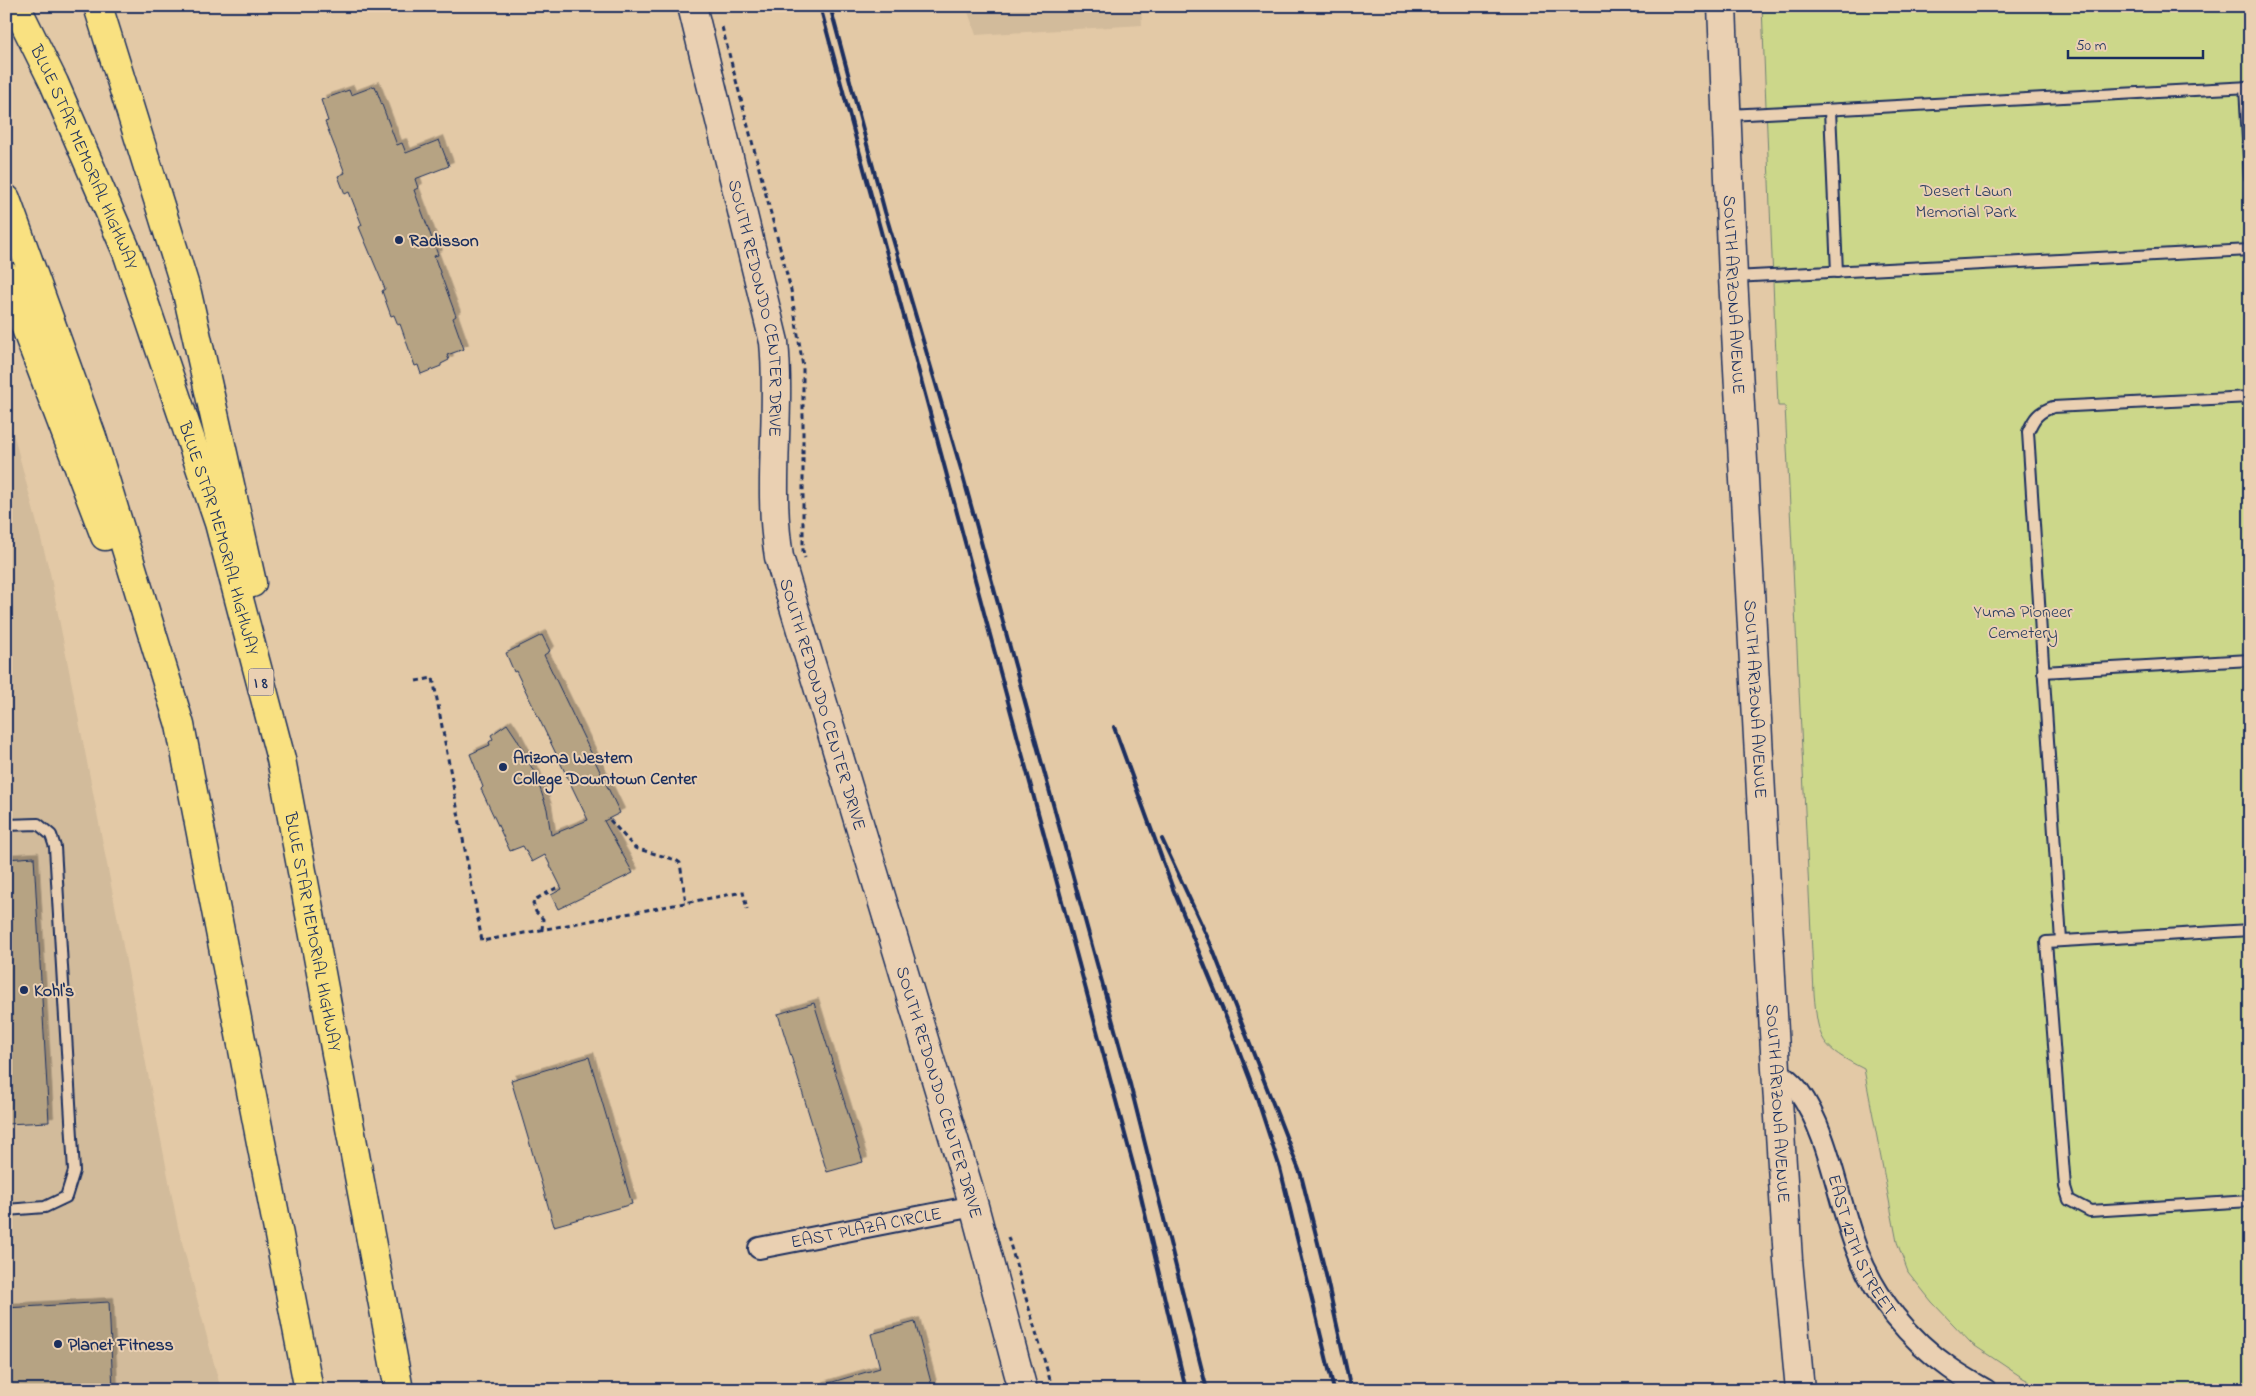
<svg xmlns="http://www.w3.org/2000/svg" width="2256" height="1396" font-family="'Indie Flower',sans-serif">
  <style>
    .built { fill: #d2bb9b }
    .green { fill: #ccd78a; stroke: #748374 }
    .building { fill: #b6a383; stroke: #1b2f5e; filter: url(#shadow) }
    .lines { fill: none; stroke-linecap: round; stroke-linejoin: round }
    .lane-casing { stroke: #1b2f5e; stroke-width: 14 }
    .street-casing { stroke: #1b2f5e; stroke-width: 24 }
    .secondary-casing { stroke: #1b2f5e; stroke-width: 31 }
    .highway-casing { stroke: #1b2f5e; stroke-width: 31 }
    .path { stroke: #1b2f5e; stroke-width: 3; stroke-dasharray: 5 4; stroke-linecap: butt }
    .lane { stroke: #ead0b2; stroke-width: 10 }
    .street { stroke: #ead0b2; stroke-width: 20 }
    .secondary { stroke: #ead0b2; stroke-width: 28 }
    .highway { stroke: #f9e181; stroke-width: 28 }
    .rail { stroke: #1b2f5e; stroke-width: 4 }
    .poi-dot { fill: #1b2f5e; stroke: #ead0b2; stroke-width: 2 }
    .labels { text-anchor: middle; stroke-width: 4; stroke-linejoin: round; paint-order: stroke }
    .shield { fill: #ead0b2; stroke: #595f77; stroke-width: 1 }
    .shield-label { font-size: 16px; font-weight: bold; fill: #1b2f5e }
    .street-label { font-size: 18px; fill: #1b2f5e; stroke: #ead0b2 }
    .park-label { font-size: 18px; fill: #2d4062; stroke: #ead0b2 }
    .poi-label { font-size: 18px; font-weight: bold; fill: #1b2f5e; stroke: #ead0b2; text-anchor: start }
  </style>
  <defs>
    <filter id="shadow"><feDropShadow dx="4.5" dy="-4.5" stdDeviation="0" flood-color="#0004"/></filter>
  </defs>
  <rect width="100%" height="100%" fill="#e3c9a6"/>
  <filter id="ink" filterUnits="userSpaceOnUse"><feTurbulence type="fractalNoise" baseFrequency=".02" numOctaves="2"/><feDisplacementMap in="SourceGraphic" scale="10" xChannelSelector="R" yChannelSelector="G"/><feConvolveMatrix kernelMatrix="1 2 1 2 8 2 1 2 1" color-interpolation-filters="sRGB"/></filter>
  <g filter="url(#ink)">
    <g class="built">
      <polygon points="966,6 1141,6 1142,25 976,35"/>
      <polygon points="6,416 9,417 50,573 178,1227 221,1390 6,1390"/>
    </g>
    <path class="green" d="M1762,6H2250V1390H2046L2023,1378L1972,1344L1932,1302L1908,1272L1897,1242L1864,1069C1821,1047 1818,1041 1814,993L1785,406H1778Z"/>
    <g class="building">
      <polygon points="375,86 397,145 402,143 406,153 439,140 449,166 415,179 418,188 414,190 438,255 434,256 456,316 453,318 464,349 447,355 449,360 441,364 441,366 421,374 418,365 415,366 400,324 398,325 394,315 391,316 382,291 385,289 359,227 362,225 349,192 345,194 338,176 345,173 325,122 328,121 321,100 349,90 351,95"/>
      <polygon points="542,635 550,651 544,655 620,813 604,821 633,873 558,909 551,895 562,889 545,855 532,862 523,846 510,851 481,789 483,787 470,754 490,745 489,742 493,739 491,735 507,724 517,739 536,776 547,809 551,835 588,820 516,671 514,672 506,653"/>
      <polygon points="34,857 49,1122 6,1124 6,859"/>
      <polygon points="814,1003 863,1162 827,1172 778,1014"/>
      <polygon points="589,1057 632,1204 554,1226 511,1080"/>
      <polygon points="109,1302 113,1390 6,1390 6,1308"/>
      <polygon points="915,1322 933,1390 819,1390 819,1386 880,1368 871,1334"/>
    </g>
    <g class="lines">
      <defs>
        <g id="lane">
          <polyline points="2245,87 2250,177"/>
          <polyline points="1830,110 1837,272"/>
          <polyline points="1728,115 2250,87"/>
          <polyline points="1734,277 2250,250"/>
          <polyline points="2043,672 2250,660"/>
          <polyline points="6,825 38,824 51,835 55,847 74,1171 66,1197 45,1207 6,1210"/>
          <polyline points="2250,930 2046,942 2065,1187 2069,1200 2090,1211 2250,1201"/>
          <path d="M2061,941L2028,432C2034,418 2038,412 2053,407L2250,397"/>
        </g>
        <g id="street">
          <path id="s1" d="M1776,1069C1783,1076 1792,1082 1798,1090C1830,1134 1837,1200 1857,1250C1875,1298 1909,1339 1950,1368C1961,1376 1974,1383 1986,1390"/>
          <path id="s2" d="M759,1248L974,1206"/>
        </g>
        <g id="secondary">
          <path id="s3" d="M692,6L774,342C781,413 767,486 779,557L974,1206L1023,1390"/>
          <path id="s4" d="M1722,6L1733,277L1776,1069L1788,1260L1800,1390"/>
        </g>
        <g id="highway">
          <path id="s5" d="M16,6L54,83L127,252L219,523L281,759L399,1390"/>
          <polyline points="98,6 187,293 252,583"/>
          <polyline points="6,199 92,437 180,725 309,1390"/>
          <polyline points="6,276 105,536"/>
        </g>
      </defs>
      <use href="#lane" class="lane-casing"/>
      <use href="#street" class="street-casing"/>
      <use href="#secondary" class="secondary-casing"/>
      <use href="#highway" class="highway-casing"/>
      <g class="path">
        <polyline points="722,27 791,290 803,367 803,551 805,558"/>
        <polyline points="416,681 433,678 482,941 743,892 747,909"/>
        <polyline points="610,820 635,848 676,860 680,863 686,903"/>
        <polyline points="542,930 543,919 536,912 533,903 536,899 558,887"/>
        <polyline points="1008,1237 1053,1390"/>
      </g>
      <use href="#lane" class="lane"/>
      <use href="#street" class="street"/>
      <use href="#secondary" class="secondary"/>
      <use href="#highway" class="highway"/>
      <g class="rail">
        <polyline points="820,6 1136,1175 1186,1390"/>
        <polyline points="830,6 885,212 961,469 1130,1084 1207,1390"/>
        <polyline points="1114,727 1173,889 1230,1027 1257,1098 1280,1168 1334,1390"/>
        <polyline points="1162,839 1211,945 1301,1175 1326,1275 1351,1390"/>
      </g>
    </g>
  </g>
  <g class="poi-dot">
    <circle cx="399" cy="240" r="5"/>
    <circle cx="503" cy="767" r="5"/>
    <circle cx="24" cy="990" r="5"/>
    <circle cx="58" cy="1344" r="5"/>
  </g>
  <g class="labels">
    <rect class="shield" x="248.5" y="668.5" width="25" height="27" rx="4"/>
    <g class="shield-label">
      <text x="261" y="688">I 8</text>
    </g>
    <g class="street-label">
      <text dy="6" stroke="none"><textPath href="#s5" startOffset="166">BLUE STAR MEMORIAL HIGHWAY</textPath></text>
      <text dy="6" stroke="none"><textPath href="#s4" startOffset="289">SOUTH ARIZONA AVENUE</textPath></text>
      <text dy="6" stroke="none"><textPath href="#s3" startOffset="310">SOUTH REDONDO CENTER DRIVE</textPath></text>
      <text dy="6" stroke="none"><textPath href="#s5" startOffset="571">BLUE STAR MEMORIAL HIGHWAY</textPath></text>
      <text dy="6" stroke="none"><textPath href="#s4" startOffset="694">SOUTH ARIZONA AVENUE</textPath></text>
      <text dy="6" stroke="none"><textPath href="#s3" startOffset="715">SOUTH REDONDO CENTER DRIVE</textPath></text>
      <text dy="6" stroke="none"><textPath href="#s5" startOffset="976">BLUE STAR MEMORIAL HIGHWAY</textPath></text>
      <text dy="6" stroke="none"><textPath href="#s3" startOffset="1120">SOUTH REDONDO CENTER DRIVE</textPath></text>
      <text dy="6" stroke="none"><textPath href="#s4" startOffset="1099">SOUTH ARIZONA AVENUE</textPath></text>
      <text dy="6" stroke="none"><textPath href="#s2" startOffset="109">EAST PLAZA CIRCLE</textPath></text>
      <text dy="6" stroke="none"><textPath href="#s1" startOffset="199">EAST 12TH STREET</textPath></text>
    </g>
    <g class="park-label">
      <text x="1966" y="196">Desert Lawn<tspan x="1966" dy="21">Memorial Park</tspan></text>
      <text x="2023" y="617">Yuma Pioneer<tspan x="2023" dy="21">Cemetery</tspan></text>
    </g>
    <g class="poi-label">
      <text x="409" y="246">Radisson</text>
      <text x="513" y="763">Arizona Western<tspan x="513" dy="21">College Downtown Center</tspan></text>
      <text x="34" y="996">Kohl's</text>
      <text x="68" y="1350">Planet Fitness</text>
    </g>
  </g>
  <rect width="2256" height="1396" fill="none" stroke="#ead0b2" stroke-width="25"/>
  <rect x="12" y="12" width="2231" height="1371" fill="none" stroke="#1b2f5e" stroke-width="2" filter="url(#ink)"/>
  <path d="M2068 50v8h135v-8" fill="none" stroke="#1b2f5e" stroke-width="2.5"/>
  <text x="2076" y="50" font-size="15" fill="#1b2f5e" stroke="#ead0b2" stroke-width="4" paint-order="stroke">50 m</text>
</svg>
